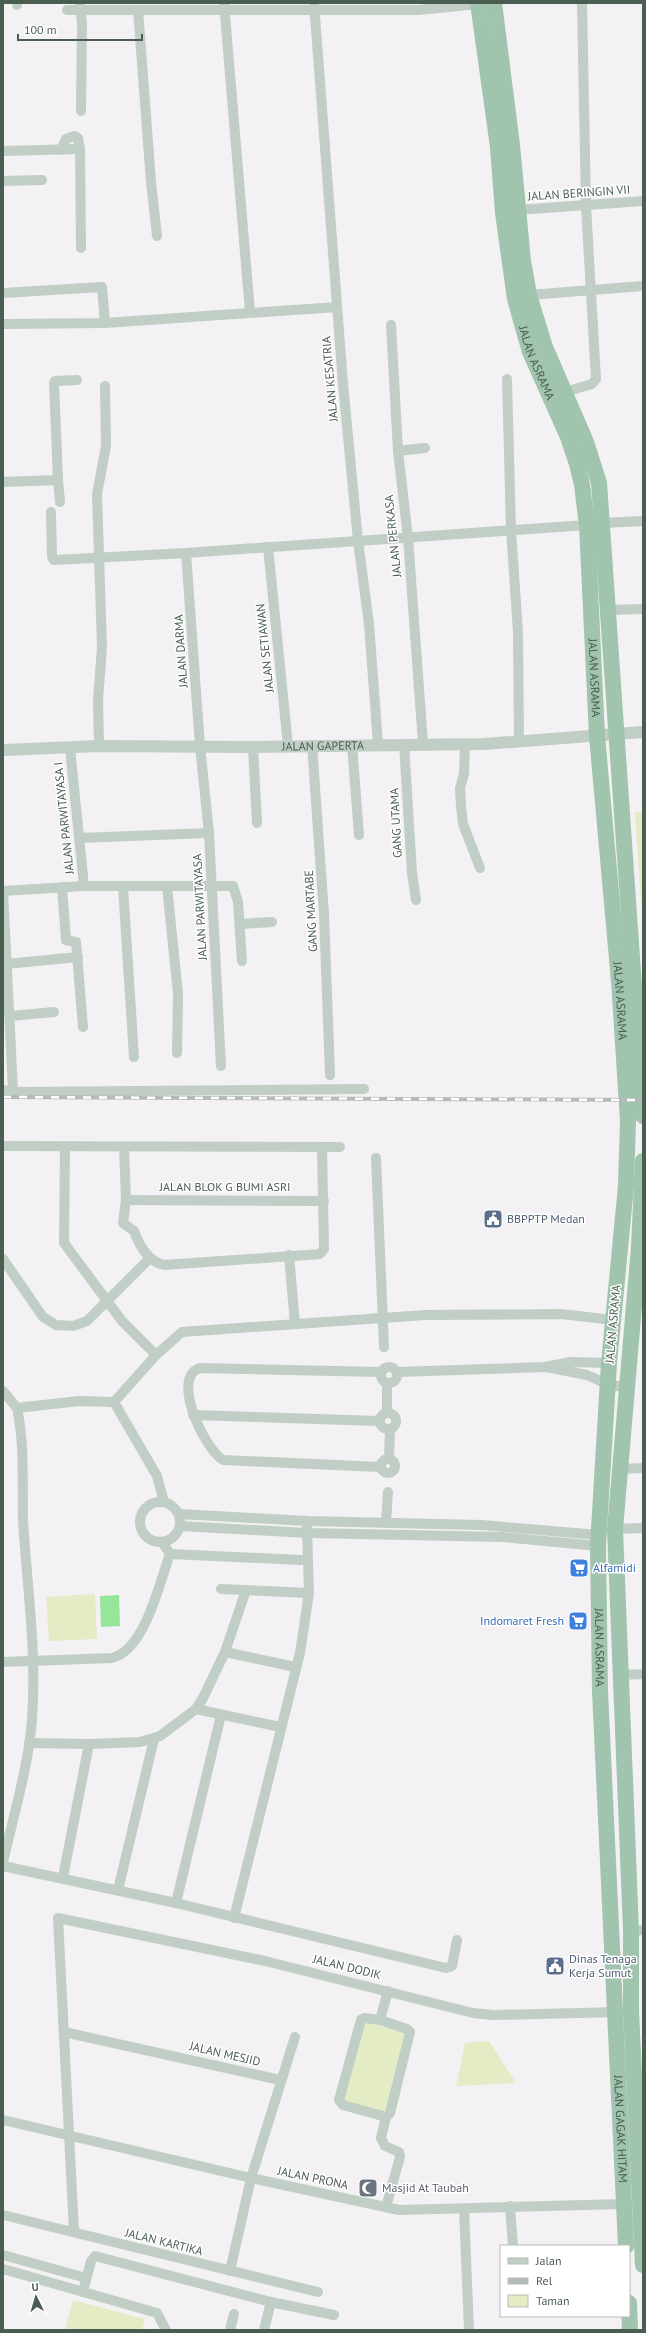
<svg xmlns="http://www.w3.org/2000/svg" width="646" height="2333" font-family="'PT Sans',sans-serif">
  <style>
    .green { fill: #e3ecc4 }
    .water { fill: #95e69a }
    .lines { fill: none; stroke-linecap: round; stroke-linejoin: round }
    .minor { stroke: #c0cec5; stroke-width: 10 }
    .tertiary { stroke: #c0cec5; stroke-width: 12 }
    .trunk { stroke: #a0c4ad; stroke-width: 16 }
    .rail-casing { stroke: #b4bbb7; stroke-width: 4 }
    .rail { stroke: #fff; stroke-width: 2.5; stroke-dasharray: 8; stroke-linecap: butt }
    .labels { text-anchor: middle; stroke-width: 3; stroke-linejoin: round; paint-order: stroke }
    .street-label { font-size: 12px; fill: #4a5d51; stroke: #fff }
    .service-label { font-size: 12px; fill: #4e5e75; stroke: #fff; text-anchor: start }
    .shop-label { font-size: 12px; fill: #366cbe; stroke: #fff; text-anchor: start }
    .worship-label { font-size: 12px; fill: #5b616d; stroke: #fff; text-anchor: start }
  </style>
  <rect width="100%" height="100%" fill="#f3f1f3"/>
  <g class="green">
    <polygon points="643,811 643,904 641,904 635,812"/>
    <polygon points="95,1594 97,1639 49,1641 46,1597"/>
    <polygon points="363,2021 405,2032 385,2112 343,2102"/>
    <polygon points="489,2041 516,2083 456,2086 465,2043"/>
    <polygon points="73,2300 145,2319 142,2330 65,2330"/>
  </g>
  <polygon class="water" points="119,1595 120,1626 101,1627 100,1596"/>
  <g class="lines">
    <g class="minor">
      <polyline points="17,3 17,5"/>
      <polyline points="224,3 250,312"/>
      <polyline points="314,3 343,384 358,541 369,624 378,744"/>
      <polyline points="80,5 82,24 81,111"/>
      <polyline points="67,10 418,10 478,4"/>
      <polyline points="138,10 151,182 157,236"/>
      <polyline points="61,150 66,139 74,136 78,138 80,149 81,248"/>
      <polyline points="3,151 80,149"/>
      <polyline points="3,181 42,180"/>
      <polyline points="517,210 643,201"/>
      <polyline points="3,293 102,287 105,323"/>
      <polyline points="529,295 643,286"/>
      <polyline points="3,324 105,323 337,307"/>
      <polyline points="391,325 398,451 408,538 423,743"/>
      <polyline points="507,379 511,530 518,632 519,742"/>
      <polyline points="565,392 592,384 596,379 586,206 582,3"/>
      <polyline points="398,451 425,448"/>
      <polyline points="58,480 60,502"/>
      <polyline points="3,482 58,480 54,383 55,381 77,380"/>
      <polyline points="51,512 52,557 54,560 186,553 587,525"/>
      <polyline points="603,523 643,521"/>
      <polyline points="268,547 288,746"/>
      <polyline points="186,553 200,746 209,833 221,1066"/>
      <polyline points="609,610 643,609"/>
      <polyline points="404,744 412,873 416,900"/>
      <polyline points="465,744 464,774 460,788 461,806 463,824 480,868"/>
      <polyline points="312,745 324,914 330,1075"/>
      <polyline points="352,745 359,835"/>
      <polyline points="99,746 98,701 102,647 97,494 106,446 105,386"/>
      <polyline points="253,747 257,823"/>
      <polyline points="70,748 84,886"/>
      <polyline points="79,838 209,833"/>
      <polyline points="167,886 178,994 177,1053"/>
      <polyline points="62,887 66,940 76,942 83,1027"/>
      <polyline points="123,887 134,1057"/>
      <polyline points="3,891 84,886 233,886 238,902 242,961"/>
      <polyline points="3,891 13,1090"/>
      <polyline points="240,924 272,922"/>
      <polyline points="6,964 78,957"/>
      <polyline points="11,1016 54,1012"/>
      <polyline points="3,1090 16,1092 364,1089"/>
      <polyline points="3,1146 340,1147"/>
      <polyline points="65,1147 64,1243 122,1321 156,1355"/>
      <path d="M124,1147L126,1200L123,1223L134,1231C139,1245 147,1261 164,1265L320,1254L324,1249L322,1148"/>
      <polyline points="376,1158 384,1347"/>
      <polyline points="126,1200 324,1201"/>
      <polyline points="289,1255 295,1324"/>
      <polyline points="3,1259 43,1317 56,1325 73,1326 87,1321 150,1258"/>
      <circle cx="389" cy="1375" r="8"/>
      <polyline points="546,1367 587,1375 609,1385 627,1387"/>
      <polyline points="397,1372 545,1367 571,1362 609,1363"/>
      <polyline points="387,1383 387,1413"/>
      <polyline points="3,1391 17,1408 79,1401 114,1402 157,1476 164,1502"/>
      <polyline points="114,1402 156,1355 182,1332 425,1315 561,1314 613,1320"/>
      <circle cx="388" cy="1421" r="8"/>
      <polyline points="193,1415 379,1421"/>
      <circle cx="388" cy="1466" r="7"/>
      <polyline points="389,1459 390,1430"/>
      <path d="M381,1467L223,1460C205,1450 170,1377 200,1368L381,1372"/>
      <polyline points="620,1469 643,1468"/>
      <circle cx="160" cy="1522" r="20"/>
      <polyline points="179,1514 307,1521 482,1525 598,1535"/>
      <polyline points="386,1523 388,1492"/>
      <polyline points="181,1526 308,1533 503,1537 598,1546"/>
      <polyline points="615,1529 643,1528"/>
      <polyline points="170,1554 301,1560"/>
      <polyline points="221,1589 309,1593"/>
      <polyline points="225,1652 295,1667"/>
      <path d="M3,1662L112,1658C145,1650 159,1584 170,1554L162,1542"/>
      <polyline points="621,1675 643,1674"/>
      <polyline points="196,1709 280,1727"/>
      <polyline points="29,1743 89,1744 140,1742 160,1736 196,1709 203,1698 225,1652 246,1590"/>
      <path d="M3,1862C13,1818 29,1764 32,1719C37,1653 27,1586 23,1520C22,1483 25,1445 17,1408"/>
      <polyline points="3,1866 176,1903 446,1968 452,1966 457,1940"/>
      <polyline points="63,1877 89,1744"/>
      <polyline points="118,1890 154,1739"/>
      <polyline points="176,1903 221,1715"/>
      <polyline points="234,1918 300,1653 309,1593 307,1527"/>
      <polyline points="631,1931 643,1930"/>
      <polyline points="380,2020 407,2029 410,2032 390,2113 386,2117 343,2105 339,2100 361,2020 364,2018 380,2020 388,1991"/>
      <polyline points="64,2032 280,2080"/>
      <polyline points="386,2117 381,2138 385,2146 399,2152 400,2157 386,2207"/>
      <polyline points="3,2120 251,2178 399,2210 624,2204"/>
      <polyline points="510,2206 513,2246"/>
      <polyline points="464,2209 469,2330"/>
      <polyline points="3,2215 318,2292"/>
      <polyline points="74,2232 58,1918 265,1961 473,2013 493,2015 620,2012"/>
      <polyline points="3,2255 86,2278"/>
      <polyline points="3,2269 157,2313 166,2330"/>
      <polyline points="230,2271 251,2178 295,2037"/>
      <polyline points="83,2292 91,2261 95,2256 271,2302"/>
      <polyline points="230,2330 234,2314"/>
      <polyline points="264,2330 271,2302 334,2315"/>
    </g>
    <path class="tertiary" id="s1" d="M3,750L99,746L247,747L484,744L643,732"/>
    <g class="trunk">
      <path id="s2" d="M478,3L498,147L503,213L515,299L530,352L568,437L577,464L582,485L587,525L597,736L619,981L628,1121L626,1186L609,1363L598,1546L600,1691L626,2246"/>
      <polyline points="494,3 512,145 523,261 529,295 545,347 586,442 599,483 643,1116"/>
      <polyline points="643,1161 639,1247 615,1529 631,1931 631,2011 643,2265"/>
      <polyline points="629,2303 630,2330"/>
    </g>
    <defs>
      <g id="rail">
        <polyline points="642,1088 643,1088"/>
        <polyline points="3,1097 643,1100"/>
      </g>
    </defs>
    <use href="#rail" class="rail-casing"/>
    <use href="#rail" class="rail"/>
  </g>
  <defs>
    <symbol id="civic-square" viewBox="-11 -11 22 22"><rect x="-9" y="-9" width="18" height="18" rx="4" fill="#5c6f8a" stroke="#fff"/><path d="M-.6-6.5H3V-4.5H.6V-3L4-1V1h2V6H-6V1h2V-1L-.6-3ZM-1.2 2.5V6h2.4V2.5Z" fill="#fff"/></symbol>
    <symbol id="supermarket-square" viewBox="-11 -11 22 22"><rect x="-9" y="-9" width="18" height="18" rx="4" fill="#3f7fe0" stroke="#fff"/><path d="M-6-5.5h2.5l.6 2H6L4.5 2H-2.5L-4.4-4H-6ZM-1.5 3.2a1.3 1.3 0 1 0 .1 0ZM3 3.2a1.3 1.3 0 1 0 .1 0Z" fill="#fff"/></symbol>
    <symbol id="mosque-square" viewBox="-11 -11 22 22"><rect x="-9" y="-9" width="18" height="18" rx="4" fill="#6b7280" stroke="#fff"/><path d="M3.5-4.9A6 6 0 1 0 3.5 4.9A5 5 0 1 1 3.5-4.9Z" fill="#fff"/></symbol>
  </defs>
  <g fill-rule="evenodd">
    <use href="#civic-square" x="482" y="1208" width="22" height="22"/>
    <use href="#supermarket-square" x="568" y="1557" width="22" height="22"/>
    <use href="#supermarket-square" x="567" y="1610" width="22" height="22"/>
    <use href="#civic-square" x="544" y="1955" width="22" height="22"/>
    <use href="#mosque-square" x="357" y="2177" width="22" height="22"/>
  </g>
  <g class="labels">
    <g class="street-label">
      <text transform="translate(579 193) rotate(-4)" y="4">JALAN BERINGIN VII</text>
      <text dy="4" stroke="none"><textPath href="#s2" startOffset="366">JALAN ASRAMA</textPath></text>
      <text transform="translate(330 379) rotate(-95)" y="4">JALAN KESATRIA</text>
      <text transform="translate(393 536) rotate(-96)" y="4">JALAN PERKASA</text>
      <text transform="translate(265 648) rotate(-96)" y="4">JALAN SETIAWAN</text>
      <text transform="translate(181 651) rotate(-94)" y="4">JALAN DARMA</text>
      <text dy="4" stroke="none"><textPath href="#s2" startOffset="690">JALAN ASRAMA</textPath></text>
      <text dy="4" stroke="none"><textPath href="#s1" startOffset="320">JALAN GAPERTA</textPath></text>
      <text transform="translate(64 818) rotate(-96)" y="4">JALAN PARWITAYASA I</text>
      <text transform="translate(396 823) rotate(-93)" y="4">GANG UTAMA</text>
      <text transform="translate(200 907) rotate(-93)" y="4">JALAN PARWITAYASA</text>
      <text transform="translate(311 911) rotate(-93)" y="4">GANG MARTABE</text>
      <text dy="4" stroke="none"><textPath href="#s2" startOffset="1014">JALAN ASRAMA</textPath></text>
      <text x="225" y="1191">JALAN BLOK G BUMI ASRI</text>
      <text transform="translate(613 1324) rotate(-85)" y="4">JALAN ASRAMA</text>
      <text dy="4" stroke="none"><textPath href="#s2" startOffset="1662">JALAN ASRAMA</textPath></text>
      <text transform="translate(347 1967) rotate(14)" y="4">JALAN DODIK</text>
      <text transform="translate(225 2054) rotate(13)" y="4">JALAN MESJID</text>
      <text dy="4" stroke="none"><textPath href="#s2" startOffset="2144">JALAN GAGAK HITAM</textPath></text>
      <text transform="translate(313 2178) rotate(12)" y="4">JALAN PRONA</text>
      <text transform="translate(164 2242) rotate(14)" y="4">JALAN KARTIKA</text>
    </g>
    <g class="service-label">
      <text x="507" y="1223">BBPPTP Medan</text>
      <text x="569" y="1963">Dinas Tenaga<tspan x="569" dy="14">Kerja Sumut</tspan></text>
    </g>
    <g class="shop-label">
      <text x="593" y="1572">Alfamidi</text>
      <text x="564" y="1625" text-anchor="end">Indomaret Fresh</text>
    </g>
    <g class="worship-label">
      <text x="382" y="2192">Masjid At Taubah</text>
    </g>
  </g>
  <rect width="646" height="2333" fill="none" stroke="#4a5d51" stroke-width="8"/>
  <rect x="500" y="2245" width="130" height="72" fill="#ffffff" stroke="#b7beb9"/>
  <rect x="508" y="2258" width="20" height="6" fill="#c0cec5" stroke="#b7beb9"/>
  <text x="536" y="2265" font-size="12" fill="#4a5d51">Jalan</text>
  <rect x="508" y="2278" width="20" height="6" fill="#b4bbb7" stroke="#b7beb9"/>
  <text x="536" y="2285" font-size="12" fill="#4a5d51">Rel</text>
  <rect x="508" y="2295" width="20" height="12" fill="#e3ecc4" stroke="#b7beb9"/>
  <text x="536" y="2305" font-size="12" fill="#4a5d51">Taman</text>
  <g transform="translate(36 2297) rotate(355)" stroke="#ffffff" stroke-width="3" paint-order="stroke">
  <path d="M0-3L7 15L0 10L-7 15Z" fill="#4a5d51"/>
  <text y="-6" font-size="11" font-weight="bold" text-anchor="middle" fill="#4a5d51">U</text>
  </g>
  <path d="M18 34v6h124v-6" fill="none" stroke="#4a5d51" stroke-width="2"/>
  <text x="24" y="34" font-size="12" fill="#4a5d51" stroke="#ffffff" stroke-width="3" paint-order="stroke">100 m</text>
</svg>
